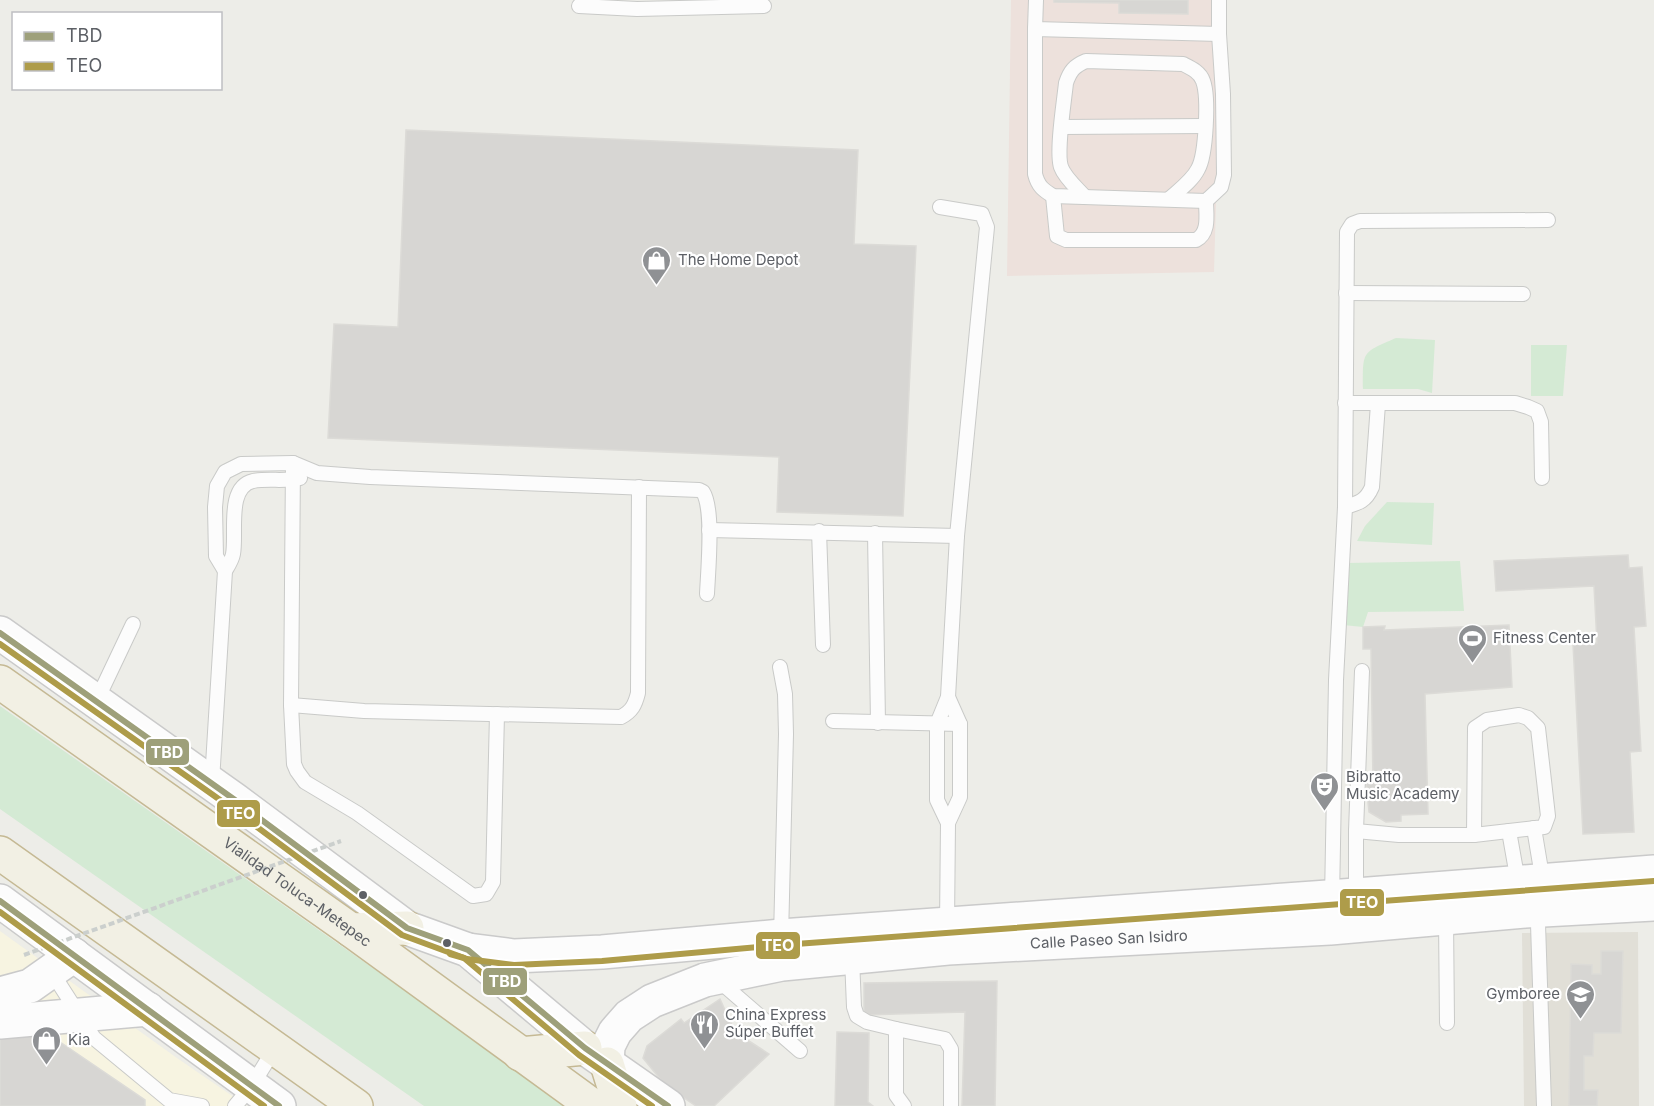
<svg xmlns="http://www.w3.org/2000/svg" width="1654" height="1106" font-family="Inter,sans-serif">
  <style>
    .commercial { fill: #f7f4e1 }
    .education { fill: #e1dfd7 }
    .medical { fill: #ede1dc }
    .green { fill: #d4ead4 }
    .building { fill: #d7d6d3; stroke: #dcdbd7; stroke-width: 1.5 }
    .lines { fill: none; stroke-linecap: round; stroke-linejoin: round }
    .service-casing { stroke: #c9cac8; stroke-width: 16 }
    .secondary-casing { stroke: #cacaca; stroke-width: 36 }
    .trunk-casing { stroke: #c5b994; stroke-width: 36 }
    .service { stroke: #fcfcfc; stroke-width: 14 }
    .secondary { stroke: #fcfcfc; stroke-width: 33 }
    .trunk { stroke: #f2f0e4; stroke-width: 33 }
    .path-bridge { stroke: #cbcfcd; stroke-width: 4; stroke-dasharray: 6 3; stroke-linecap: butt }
    .bus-1-casing { stroke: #fff; stroke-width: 10 }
    .bus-2-casing { stroke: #fff; stroke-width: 10 }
    .bus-1 { stroke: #9ea07a; stroke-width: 6 }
    .bus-2 { stroke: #ae9c4a; stroke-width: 6 }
    .bus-dot { fill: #5d6066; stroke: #fff; stroke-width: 2 }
    .labels { text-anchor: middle; stroke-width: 4.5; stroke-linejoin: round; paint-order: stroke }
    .poi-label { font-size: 15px; fill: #5d6066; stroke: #fff; text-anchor: start }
    .street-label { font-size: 15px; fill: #5d6066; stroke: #fff }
    .line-badge { stroke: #fff; stroke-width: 2 }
    .badge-label { font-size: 16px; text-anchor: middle; font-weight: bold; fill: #fff }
  </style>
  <rect width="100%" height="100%" fill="#edede8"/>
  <polygon class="commercial" points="0,931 177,1058 247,1106 0,1106"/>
  <polygon class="education" points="1638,932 1639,1106 1524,1106 1522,933"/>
  <polygon class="medical" points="1011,0 1222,0 1214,272 1007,276"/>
  <g class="green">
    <path d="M1396,338L1435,340L1432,393L1418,389H1363C1363,351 1361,353 1396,338Z"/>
    <polygon points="1531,345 1567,345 1563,396 1531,396"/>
    <polygon points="1387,502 1434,503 1432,545 1357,541 1365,526"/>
    <polygon points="1460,561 1464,611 1368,612 1363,627 1343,625 1346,563"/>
    <polygon points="0,706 569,1106 424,1106 0,809"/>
  </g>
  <g class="building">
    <polygon points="1054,0 1188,0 1188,14 1119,13 1119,3 1054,2"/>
    <polygon points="406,130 858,150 854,244 916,246 903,516 777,512 779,457 328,438 334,324 398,327"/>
    <polygon points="1628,555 1629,568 1642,567 1646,626 1634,627 1641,751 1630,752 1634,832 1583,834 1573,644 1597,643 1594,586 1496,591 1494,561"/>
    <polygon points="1509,625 1512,687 1425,694 1428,814 1401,815 1401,821 1386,822 1369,812 1366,782 1373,783 1371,649 1363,649 1363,627 1385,626 1384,630"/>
    <polygon points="1601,951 1623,951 1621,1033 1594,1033 1593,1056 1584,1056 1584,1090 1598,1090 1597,1106 1569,1106 1571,964 1592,965 1592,974 1601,974"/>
    <polygon points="997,981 995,1106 962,1106 965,1012 864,1015 864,983"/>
    <polygon points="720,999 735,1032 769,1054 714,1106 696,1106 665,1085 643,1058 647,1046 681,1019 684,1023"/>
    <polygon points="41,1029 145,1100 145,1106 0,1106 0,1030"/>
    <polygon points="837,1032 869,1033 868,1102 873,1106 835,1106"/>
  </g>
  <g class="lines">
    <defs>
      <g id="service">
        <polyline points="1036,0 1035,29 1219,34 1219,0"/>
        <polyline points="579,6 637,9 764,6"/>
        <path d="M1035,29V174C1038,186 1043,190 1053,196L1206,201L1221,187L1224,175L1223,94L1219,34"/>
        <polyline points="1062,127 1205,126"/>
        <path d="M1053,196L1057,236L1066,240H1196C1210,233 1206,214 1206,201"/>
        <path d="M1085,197C1077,188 1065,178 1061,167C1056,152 1064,102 1066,83C1070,71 1074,66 1086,61L1183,64C1191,68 1200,72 1203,81C1209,97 1206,155 1198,169C1192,181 1179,190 1169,199"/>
        <polyline points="940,207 982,214 987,227 957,536 948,697 937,724 937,800 948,823"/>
        <polyline points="1346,293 1523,294"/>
        <polyline points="1345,403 1515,403 1528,407 1537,411 1541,422 1542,478"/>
        <polyline points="293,463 291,705 294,764 297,771 305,782 357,813 473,896 486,894 493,882 497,714"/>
        <path d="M1345,507C1359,503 1366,501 1372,487L1378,404"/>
        <polyline points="709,530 957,536"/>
        <polyline points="819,531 823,645"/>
        <polyline points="875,533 878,723"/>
        <path d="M225,571L216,556L215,507L217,486L225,472L241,464L293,463L317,473L370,477L699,490L703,492C714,509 708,571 707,594"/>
        <polyline points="780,667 785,694 786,734 781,937"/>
        <polyline points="1362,671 1356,831 1399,835 1474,835"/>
        <polyline points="96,702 133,624"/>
        <path d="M291,705L364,711L621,717C632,711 635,705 638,693L639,487"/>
        <polygon points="1519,715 1528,718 1538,728 1548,816 1544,827 1474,835 1475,728 1487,720"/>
        <polyline points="833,721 960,724"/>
        <path d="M212,781L225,571C228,566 232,560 233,554C237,534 226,487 253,481C269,478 285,482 300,478"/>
        <polyline points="1534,828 1543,882"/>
        <polyline points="1509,831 1518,882"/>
        <polyline points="1356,896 1356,831"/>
        <polyline points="1332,899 1336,680 1345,507 1347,232 1352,224 1360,221 1548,220"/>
        <polyline points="1446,918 1447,1023"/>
        <polyline points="947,924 948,823 960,797 960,724 948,697"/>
        <polyline points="852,958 854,1007 857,1016 867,1022 896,1029"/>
        <polyline points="51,971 94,1038 169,1100 202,1106"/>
        <polyline points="718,980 800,1051"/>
        <polyline points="235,1106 251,1087 275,1048"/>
        <polyline points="904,1106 896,1095 896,1029 945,1039 951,1049 951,1106"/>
        <polyline points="1544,1106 1538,924 1545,910"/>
      </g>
      <g id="secondary">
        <polyline points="0,633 235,800 407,928 468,950 585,1048 668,1106"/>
        <polyline points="0,901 279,1106"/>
        <polyline points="468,950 514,956 602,952 781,936 1356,895 1654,872"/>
        <polyline points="0,994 30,986 74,955"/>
        <polyline points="0,1022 148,1009"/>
        <path id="s1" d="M607,1064L608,1046L615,1032L629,1016L652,1001L705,980L782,964L948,948L1330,928L1525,911L1654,904"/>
      </g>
      <g id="trunk">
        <path id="s2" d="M0,682L351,930L593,1106"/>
        <polyline points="0,853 356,1106"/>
        <polyline points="351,930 407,928"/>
        <polyline points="520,1054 585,1048"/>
        <polyline points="607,1064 620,1106"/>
      </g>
    </defs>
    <use href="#service" class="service-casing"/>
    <use href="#secondary" class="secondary-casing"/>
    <use href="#trunk" class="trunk-casing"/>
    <use href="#service" class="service"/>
    <use href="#secondary" class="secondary"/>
    <use href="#trunk" class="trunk"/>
    <polyline class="path-bridge" points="24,955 341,841"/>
    <defs>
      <g id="bus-1">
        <polyline points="0,633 235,800 407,928 468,950 585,1048 668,1106"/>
        <polyline points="0,901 279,1106"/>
      </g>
      <g id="bus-2">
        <polyline points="0,644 230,807 402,935 467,959 514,965 602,961 782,945 1654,881"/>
        <polyline points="0,912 264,1106"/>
        <polyline points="450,954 464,958 579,1055 652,1106"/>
      </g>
    </defs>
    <use href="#bus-1" class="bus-1-casing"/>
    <use href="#bus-2" class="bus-2-casing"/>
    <use href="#bus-1" class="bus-1"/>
    <use href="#bus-2" class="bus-2"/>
  </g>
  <defs>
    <symbol id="shop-pin" viewBox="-11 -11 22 30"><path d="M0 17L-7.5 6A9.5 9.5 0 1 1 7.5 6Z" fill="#8f9194" stroke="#fff"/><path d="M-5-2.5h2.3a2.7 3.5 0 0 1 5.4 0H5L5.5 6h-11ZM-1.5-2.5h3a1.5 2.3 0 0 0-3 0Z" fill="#fff"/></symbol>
    <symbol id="stadium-pin" viewBox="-11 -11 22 30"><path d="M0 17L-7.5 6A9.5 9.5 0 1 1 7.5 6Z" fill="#8f9194" stroke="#fff"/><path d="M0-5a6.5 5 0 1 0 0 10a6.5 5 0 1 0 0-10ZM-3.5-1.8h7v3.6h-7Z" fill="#fff"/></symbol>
    <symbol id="theatre-pin" viewBox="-11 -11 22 30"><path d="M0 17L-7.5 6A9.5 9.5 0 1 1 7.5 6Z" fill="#8f9194" stroke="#fff"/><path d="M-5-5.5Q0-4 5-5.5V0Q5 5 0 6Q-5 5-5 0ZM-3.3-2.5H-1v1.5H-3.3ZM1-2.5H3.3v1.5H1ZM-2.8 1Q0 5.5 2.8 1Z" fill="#fff"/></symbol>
    <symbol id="school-pin" viewBox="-11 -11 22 30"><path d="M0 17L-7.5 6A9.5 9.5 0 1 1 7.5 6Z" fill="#8f9194" stroke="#fff"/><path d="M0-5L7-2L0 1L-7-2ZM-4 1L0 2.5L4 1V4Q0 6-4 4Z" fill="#fff"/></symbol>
    <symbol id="restaurant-pin" viewBox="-11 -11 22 30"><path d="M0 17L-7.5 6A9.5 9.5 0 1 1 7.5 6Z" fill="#8f9194" stroke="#fff"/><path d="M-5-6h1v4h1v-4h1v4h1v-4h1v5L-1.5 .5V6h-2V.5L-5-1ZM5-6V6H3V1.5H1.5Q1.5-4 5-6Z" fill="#fff"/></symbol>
  </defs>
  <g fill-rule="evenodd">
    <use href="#shop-pin" x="640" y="244" width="33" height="45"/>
    <use href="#stadium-pin" x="1456" y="622" width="33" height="45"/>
    <use href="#theatre-pin" x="1308" y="770" width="33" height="45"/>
    <use href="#school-pin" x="1564" y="978" width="33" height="45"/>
    <use href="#restaurant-pin" x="688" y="1008" width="33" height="45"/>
    <use href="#shop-pin" x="30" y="1024" width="33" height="45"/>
  </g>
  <g class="bus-dot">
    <circle cx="363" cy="895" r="5"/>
    <circle cx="447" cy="943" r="5"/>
  </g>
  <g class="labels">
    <g class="poi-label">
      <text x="678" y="265">The Home Depot</text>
      <text x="1493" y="643">Fitness Center</text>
      <text x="1346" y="782">Bibratto<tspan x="1346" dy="17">Music Academy</tspan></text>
      <text x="1560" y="999" text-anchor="end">Gymboree</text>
      <text x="725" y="1020">China Express<tspan x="725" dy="17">Súper Buffet</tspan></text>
      <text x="68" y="1045">Kia</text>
    </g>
    <g class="street-label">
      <text dy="5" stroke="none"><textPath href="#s2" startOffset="364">Vialidad Toluca-Metepec</textPath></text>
      <text dy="5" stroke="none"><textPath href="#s1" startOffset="546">Calle Paseo San Isidro</textPath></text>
    </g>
  </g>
  <g class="line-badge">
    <rect x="145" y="738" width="45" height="28" rx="6" fill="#9ea07a"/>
    <rect x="216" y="799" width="45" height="29" rx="6" fill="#ae9c4a"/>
    <rect x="1339" y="888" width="46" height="29" rx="6" fill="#ae9c4a"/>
    <rect x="755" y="931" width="46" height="29" rx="6" fill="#ae9c4a"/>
    <rect x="482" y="967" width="46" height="29" rx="6" fill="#9ea07a"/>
  </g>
  <g class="badge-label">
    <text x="167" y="758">TBD</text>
    <text x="239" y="819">TEO</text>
    <text x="1362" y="908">TEO</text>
    <text x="778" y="951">TEO</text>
    <text x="505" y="987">TBD</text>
  </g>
  <rect x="12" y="12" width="210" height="78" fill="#ffffff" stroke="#bebfc2" stroke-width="1.5"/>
  <rect x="24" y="32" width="30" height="9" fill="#9ea07a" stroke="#bebfc2" stroke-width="1.5"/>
  <text x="66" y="42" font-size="18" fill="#5d6066">TBD</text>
  <rect x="24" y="62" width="30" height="9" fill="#ae9c4a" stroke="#bebfc2" stroke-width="1.5"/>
  <text x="66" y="72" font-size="18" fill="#5d6066">TEO</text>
</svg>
